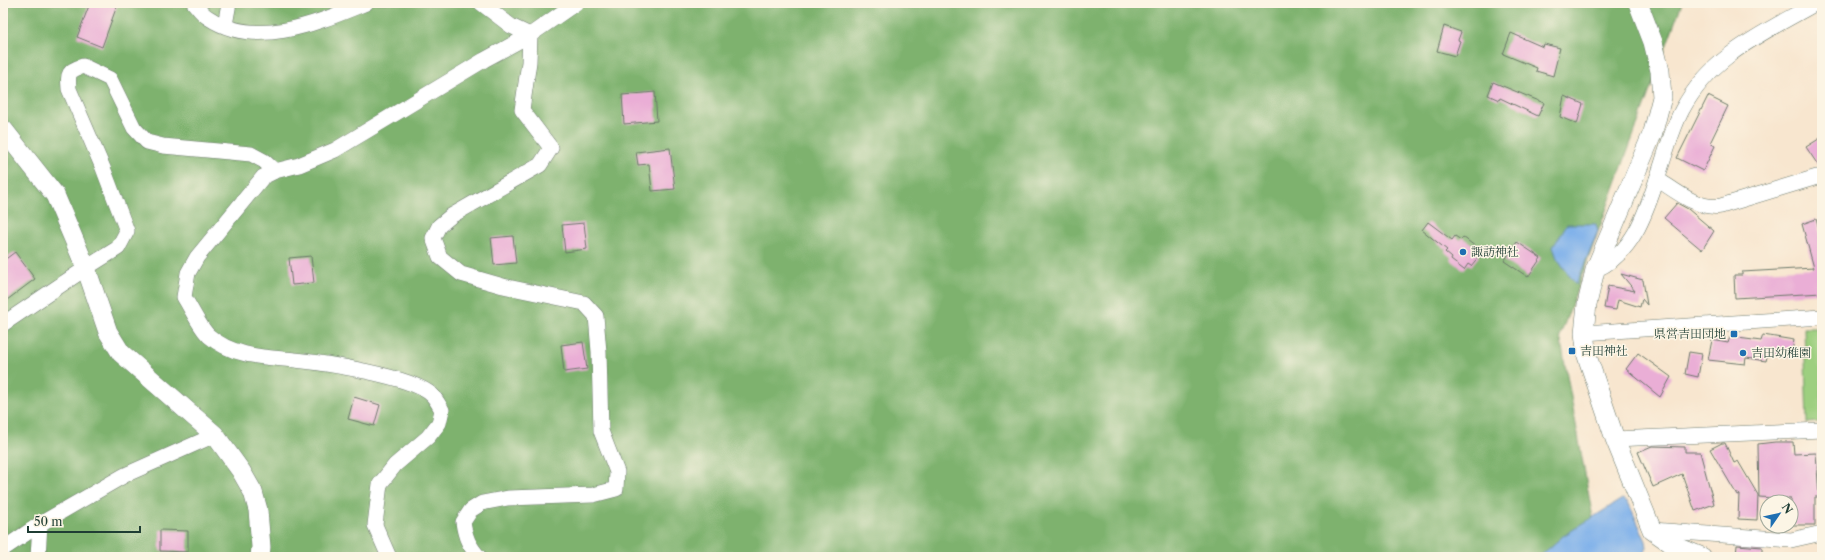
<svg xmlns="http://www.w3.org/2000/svg" width="1825" height="560" font-family="'Libre Caslon Text','Noto Serif JP',serif">
  <style>
    .green { fill: #9dcf7f; stroke: #5e865a }
    .forest { fill: #7eb26e; stroke: #4e7851 }
    .water { fill: #7eb0ea; stroke: #4e768f }
    .building { fill: #eaaed6 }
    .lines { fill: none; stroke-linecap: round; stroke-linejoin: round }
    .minor-casing { stroke: #6b786a; stroke-width: 16 }
    .tertiary-casing { stroke: #6b786a; stroke-width: 20 }
    .minor { stroke: #fff; stroke-width: 15 }
    .tertiary { stroke: #fff; stroke-width: 19 }
    .poi-dot { fill: #1f6fb2; stroke: #fcf5e5; stroke-width: 1.5 }
    .labels { text-anchor: middle; stroke-width: 3; stroke-linejoin: round; paint-order: stroke }
    .poi-label { font-size: 12px; fill: #1f3d34; stroke: #fcf5e5; text-anchor: start }
  </style>
  <rect width="100%" height="100%" fill="#fcf5e5"/>
  <filter id="ink" filterUnits="userSpaceOnUse"><feTurbulence type="fractalNoise" baseFrequency=".025" numOctaves="2"/><feDisplacementMap in="SourceGraphic" scale="8" xChannelSelector="R" yChannelSelector="G"/><feConvolveMatrix kernelMatrix="1 2 1 2 8 2 1 2 1" color-interpolation-filters="sRGB"/></filter>
  <filter id="wash" filterUnits="userSpaceOnUse"><feTurbulence type="fractalNoise" baseFrequency=".012" numOctaves="4" result="noise"/><feDisplacementMap in="SourceGraphic" scale="16" xChannelSelector="R" yChannelSelector="G"/><feGaussianBlur stdDeviation="0.9" result="paint"/><feColorMatrix in="noise" values="0 0 0 0 0 0 0 0 0 0 0 0 0 0 0 0 0 1.4 0 .05"/><feComposite in="paint" operator="in"/></filter>
  <g filter="url(#wash)">
    <rect width="100%" height="100%" fill="#f8e6cf"/>
    <polygon class="green" points="1804,328 1822,328 1822,422 1807,423"/>
    <polygon class="forest" points="3,3 1682,3 1560,336 1600,557 3,557"/>
    <g class="water">
      <polygon points="1567,224 1596,224 1598,231 1576,285 1557,258 1553,247"/>
      <polygon points="1622,499 1628,502 1646,541 1647,547 1643,557 1539,557 1563,536"/>
    </g>
    <g id="blocks">
      <g class="building">
        <polygon points="90,3 118,3 102,47 77,37"/>
        <polygon points="1444,26 1461,32 1458,40 1460,41 1455,56 1437,51"/>
        <polygon points="1511,33 1543,47 1544,44 1560,48 1553,76 1536,71 1537,68 1503,54"/>
        <polygon points="1493,82 1544,103 1538,116 1500,98 1499,100 1488,95"/>
        <polygon points="655,92 657,121 624,124 622,95"/>
        <polygon points="1564,96 1583,104 1577,124 1560,117"/>
        <polygon points="1708,96 1728,106 1710,143 1715,146 1703,171 1677,158"/>
        <polygon points="1822,137 1822,168 1820,168 1806,147"/>
        <polygon points="670,148 675,189 652,191 649,164 638,165 636,152"/>
        <polygon points="1677,203 1688,209 1714,231 1702,250 1664,218"/>
        <polygon points="1816,219 1822,240 1822,293 1735,298 1734,275 1742,275 1742,272 1814,268 1802,224"/>
        <polygon points="1428,222 1452,240 1455,236 1461,240 1463,237 1480,250 1477,254 1479,256 1471,266 1468,264 1464,270 1451,260 1452,258 1445,252 1447,250 1422,230"/>
        <polygon points="584,223 587,249 565,252 562,225"/>
        <polygon points="513,236 516,263 494,265 491,238"/>
        <polygon points="1517,242 1541,258 1528,277 1504,261"/>
        <polygon points="15,252 35,279 3,303 3,261"/>
        <polygon points="311,256 314,283 292,285 289,258"/>
        <polygon points="1621,274 1643,280 1647,305 1642,299 1640,307 1618,300 1616,310 1604,308 1608,286 1635,291"/>
        <polygon points="1763,335 1794,340 1791,357 1768,353 1766,361 1746,358 1745,364 1708,360 1712,340 1728,343 1730,337 1761,341"/>
        <polygon points="583,342 587,369 564,372 561,345"/>
        <polygon points="1689,352 1702,354 1698,377 1685,374"/>
        <polygon points="1638,353 1671,377 1660,397 1626,369"/>
        <polygon points="354,397 380,405 374,426 348,419"/>
        <polygon points="1775,442 1793,442 1794,454 1816,453 1819,497 1815,497 1815,525 1791,525 1791,499 1759,497 1758,444"/>
        <polygon points="1722,443 1725,443 1734,463 1738,461 1758,495 1757,520 1738,519 1739,494 1737,495 1710,449"/>
        <polygon points="1652,446 1685,447 1685,452 1700,452 1714,504 1695,511 1682,474 1653,487 1638,452"/>
        <polygon points="160,530 188,531 188,552 160,551"/>
        <polygon points="1737,545 1762,547 1762,557 1736,556"/>
      </g>
    </g>
  </g>
  <g filter="url(#ink)">
    <use href="#blocks" fill-opacity="0" stroke="#6b786a" stroke-width="1"/>
    <g class="lines">
      <defs>
        <g id="minor">
          <path d="M194,3C198,8 203,15 209,18C257,50 319,22 366,3"/>
          <polyline points="481,3 511,26 530,35"/>
          <polyline points="225,25 229,3"/>
          <path d="M1657,179C1665,156 1671,131 1682,110C1712,54 1764,33 1816,3"/>
          <path d="M1595,270C1632,255 1646,213 1657,179C1676,191 1698,210 1721,206L1817,177H1822"/>
          <path d="M3,324L86,268L118,248L127,231L103,168L69,89C68,74 67,71 83,66L110,79L134,128L147,142L163,146L251,154L264,161L275,171"/>
          <polyline points="1584,333 1822,317"/>
          <polyline points="1615,439 1822,430"/>
          <polyline points="1652,530 1791,540 1822,533"/>
          <polyline points="3,549 40,524 125,475 215,435"/>
          <polyline points="38,557 40,524"/>
          <path d="M389,557L375,525L380,484L395,465L428,437L439,423L442,410C439,405 436,399 432,395C412,376 324,363 295,360C265,357 233,357 209,336C200,328 191,308 184,297L188,273L197,257L263,177L275,171L299,165L335,150L484,60L530,35L576,3"/>
          <path d="M479,557C469,546 465,537 463,522L471,510L482,503L508,498L593,495L616,489L617,472L601,431L599,352L596,316L584,303L503,286L461,274L440,257L433,238L439,226L451,216L540,165L551,148L522,110L529,62L530,35"/>
        </g>
        <g id="tertiary">
          <polyline points="1638,3 1653,42 1660,71 1662,97 1653,132 1595,270 1587,304 1584,333 1587,356 1615,439 1652,530 1675,546 1702,557"/>
          <polyline points="3,129 55,195 86,268 108,332 121,353 215,435 241,471 253,492 258,510 261,547 260,557"/>
        </g>
      </defs>
      <use href="#minor" class="minor-casing"/>
      <use href="#tertiary" class="tertiary-casing"/>
      <use href="#minor" class="minor"/>
      <use href="#tertiary" class="tertiary"/>
    </g>
  </g>
  <g class="poi-dot">
    <circle cx="1463" cy="252" r="4"/>
    <rect x="1730" y="330" width="8" height="8" rx="2"/>
    <rect x="1568" y="347" width="8" height="8" rx="2"/>
    <circle cx="1743" cy="353" r="4"/>
  </g>
  <g class="labels">
    <g class="poi-label">
      <text x="1471" y="256">諏訪神社</text>
      <text x="1726" y="338" text-anchor="end">県営吉田団地</text>
      <text x="1580" y="355">吉田神社</text>
      <text x="1751" y="357">吉田幼稚園</text>
    </g>
  </g>
  <rect width="1825" height="560" fill="none" stroke="#fcf5e5" stroke-width="16"/>
  <g transform="translate(1779 514) rotate(56)"><circle r="19" fill="#fcf5e5" stroke="#a4ab9e"/>
  <path d="M0-3L7 15L0 10L-7 15Z" fill="#1f6fb2"/>
  <text y="-6" font-size="11" font-weight="bold" text-anchor="middle" fill="#1f3d34">N</text>
  </g>
  <path d="M28 526v6h112v-6" fill="none" stroke="#1f3d34" stroke-width="2"/>
  <text x="34" y="526" font-size="12" fill="#1f3d34" stroke="#fcf5e5" stroke-width="3" paint-order="stroke">50 m</text>
</svg>
